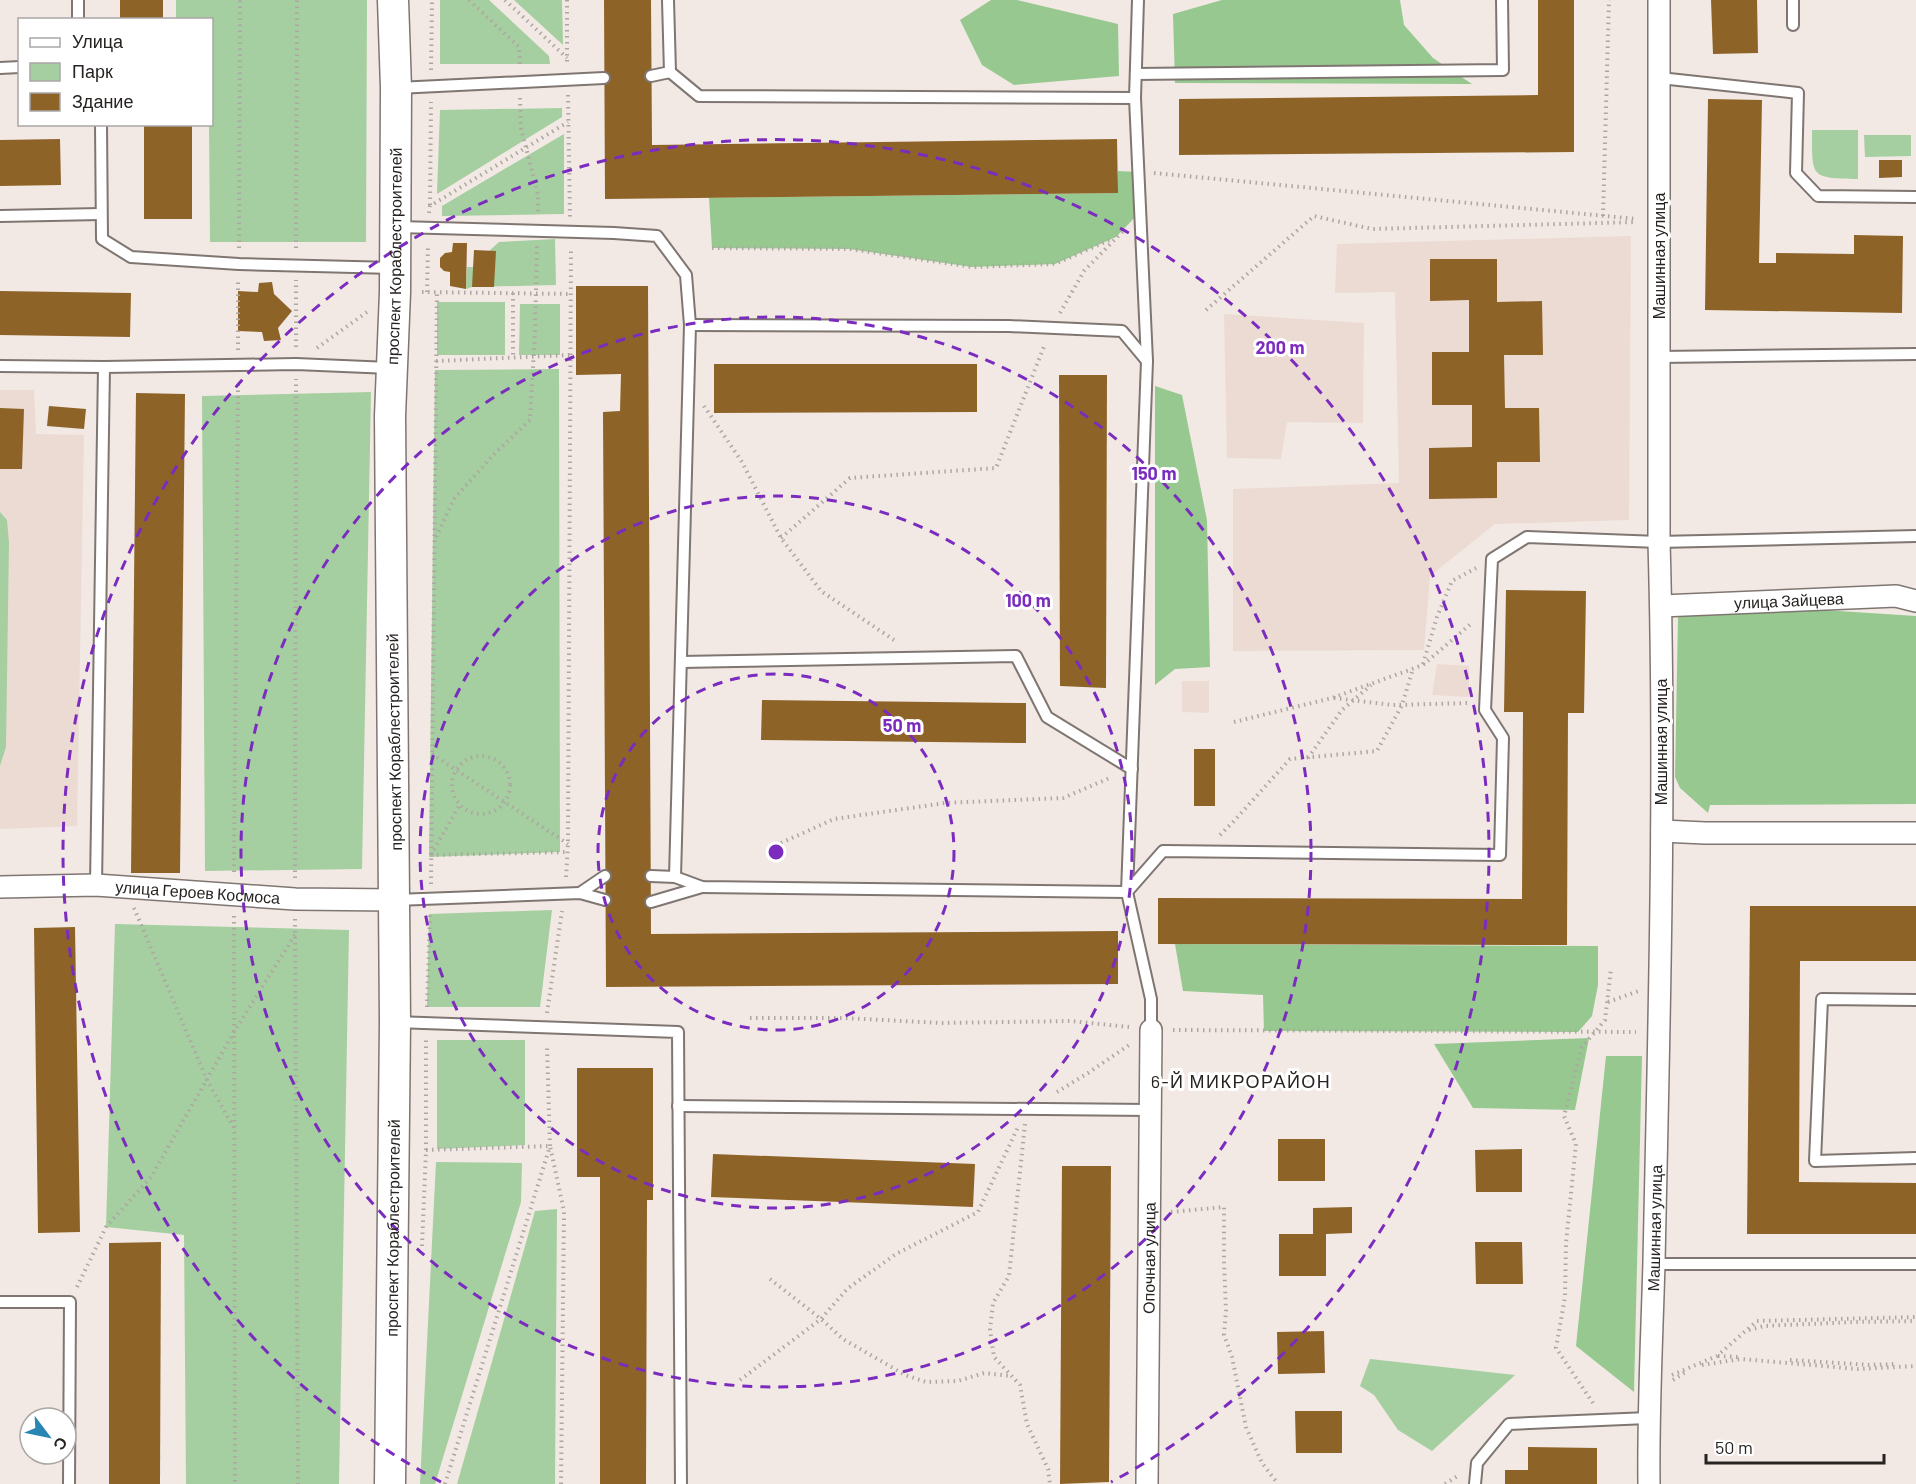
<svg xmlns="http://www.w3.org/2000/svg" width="1916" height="1484" font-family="Barlow,sans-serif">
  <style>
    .built { fill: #ecdbd3 }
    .green { fill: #a5cfa0 }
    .forest { fill: #97c890 }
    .building { fill: #8e6328 }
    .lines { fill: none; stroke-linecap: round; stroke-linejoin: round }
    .lane-casing { stroke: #7f7672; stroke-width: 14 }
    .street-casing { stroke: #7f7672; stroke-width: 24 }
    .secondary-casing { stroke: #7f7672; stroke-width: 33 }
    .path { stroke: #aea6a2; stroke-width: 4; stroke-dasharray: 1.5 4.5; stroke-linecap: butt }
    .lane { stroke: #fff; stroke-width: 10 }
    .street { stroke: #fff; stroke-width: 21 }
    .secondary { stroke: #fff; stroke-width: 30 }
    .ring { fill: none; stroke: #7b2cbf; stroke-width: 3; stroke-dasharray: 10 8 }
    .labels { text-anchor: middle; stroke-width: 6; stroke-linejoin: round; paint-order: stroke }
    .street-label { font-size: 16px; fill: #272321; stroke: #fff }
    .neighbourhood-label { font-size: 18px; letter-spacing: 1.5px; fill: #272321; stroke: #fff }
    .centre { fill: #7b2cbf; stroke: #fff; stroke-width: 3 }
    .ring-label { font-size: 18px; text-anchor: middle; font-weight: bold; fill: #7b2cbf; stroke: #fff; stroke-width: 6; stroke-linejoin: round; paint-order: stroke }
  </style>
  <rect width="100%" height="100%" fill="#f2e9e4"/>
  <g class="built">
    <polygon points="1631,236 1629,520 1495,524 1430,576 1424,650 1233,651 1233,489 1399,483 1395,292 1335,293 1337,244"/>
    <polygon points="1224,314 1364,323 1363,423 1287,422 1281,459 1227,458"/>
    <polygon points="0,390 34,390 36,434 84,435 77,826 0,829"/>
    <polygon points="1437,664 1469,666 1469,697 1432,695"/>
    <polygon points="1182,681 1209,681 1209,713 1182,712"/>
  </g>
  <g class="green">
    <polygon points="176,0 367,0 366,242 210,242 209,125 212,124 212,20 176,19"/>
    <polygon points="440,0 489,0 549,56 550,64 440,64"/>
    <polygon points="514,0 562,0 563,45"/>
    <polygon points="562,108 562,117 437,194 440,110"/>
    <path d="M1812,130H1858V179C1810,178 1812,178 1812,130Z"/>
    <polygon points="564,134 564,214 442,216 442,206"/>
    <polygon points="1864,135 1911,135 1911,156 1865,157"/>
    <polygon points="555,239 556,285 472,287 466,289 467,267 477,267 477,262 499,242"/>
    <rect x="437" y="302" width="68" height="53"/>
    <polygon points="520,304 560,304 560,355 519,355"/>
    <polygon points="559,369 560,852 429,857 435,370"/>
    <polygon points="371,392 362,869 205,871 202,396"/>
    <polygon points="0,512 7,520 9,543 6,747 0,766"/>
    <polygon points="552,910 540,1007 427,1007 429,914"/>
    <polygon points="115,924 349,930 339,1484 186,1484 184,1235 106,1227"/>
    <polygon points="437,1040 525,1040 525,1145 437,1149"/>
    <polygon points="436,1162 522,1163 521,1202 435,1484 420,1484"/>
    <polygon points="557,1209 555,1484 457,1484 535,1211"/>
    <polygon points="1370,1359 1515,1375 1432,1451 1398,1430 1374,1395 1360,1386"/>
  </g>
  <g class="forest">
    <polygon points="991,0 1017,0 1118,24 1119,76 1014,85 982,65 960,20"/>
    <polygon points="1222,0 1400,0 1404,25 1433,58 1472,84 1175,83 1173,14"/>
    <polygon points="1118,171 1139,172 1140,212 1116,237 1055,264 972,267 849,249 712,248 709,198 1117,193"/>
    <polygon points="1155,386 1182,395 1207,520 1210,667 1175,669 1155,685"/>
    <polygon points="1823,610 1916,616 1916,804 1710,805 1708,813 1680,788 1675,777 1678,616"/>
    <polygon points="1175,944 1598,946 1598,985 1592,1016 1578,1032 1264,1031 1263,995 1183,991"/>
    <polygon points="1589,1038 1575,1110 1473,1108 1434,1044"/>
    <polygon points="1606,1056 1642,1056 1634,1392 1576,1346"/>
  </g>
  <g class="building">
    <rect x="120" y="0" width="43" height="20"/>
    <polygon points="604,0 651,0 652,145 1117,139 1118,193 605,199"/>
    <polygon points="1538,0 1574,0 1574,152 1179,155 1179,99 1538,95"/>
    <polygon points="1711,0 1757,0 1758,53 1713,54"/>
    <polygon points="1708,99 1762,100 1759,263 1776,263 1776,253 1854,254 1854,235 1903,236 1902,313 1705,310"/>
    <rect x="144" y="124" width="48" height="95"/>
    <polygon points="60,139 61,185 0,186 0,140"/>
    <polygon points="1879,160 1902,160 1902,177 1879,178"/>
    <polygon points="453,243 467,243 466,289 450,286 450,272 444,271 440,267 440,258 445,253 452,252"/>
    <polygon points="474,250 496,251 494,287 472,287"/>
    <polygon points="1430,259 1497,259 1497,302 1542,301 1543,355 1504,355 1505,408 1539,408 1540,462 1497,462 1497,498 1429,499 1429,448 1472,447 1472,405 1432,405 1432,352 1469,352 1469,300 1430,301"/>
    <polygon points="272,282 274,294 292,311 278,328 281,340 264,341 262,332 238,331 238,291 258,292 259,283"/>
    <polygon points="576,286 648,286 651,934 1118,931 1118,984 606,987 603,412 620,411 621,374 576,375"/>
    <polygon points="0,291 131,293 130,337 0,335"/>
    <polygon points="714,364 977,364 977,412 714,413"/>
    <polygon points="1059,375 1107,375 1106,688 1060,686"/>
    <polygon points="136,393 185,394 180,873 131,873"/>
    <polygon points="49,406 86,409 84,429 47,426"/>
    <polygon points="0,408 24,409 22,469 0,469"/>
    <polygon points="1506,590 1586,591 1584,713 1568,713 1567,945 1158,944 1158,898 1522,899 1523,712 1504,712"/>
    <polygon points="762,700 1026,703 1026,743 761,740"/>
    <rect x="1194" y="749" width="21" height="57"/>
    <polygon points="1750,906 1916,906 1916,961 1800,961 1799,1182 1916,1183 1916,1234 1747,1234"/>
    <polygon points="75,927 80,1232 38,1233 34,928"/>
    <polygon points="577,1068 653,1068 653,1200 647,1200 646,1484 600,1484 600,1177 577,1177"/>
    <rect x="1278" y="1139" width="47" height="42"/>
    <polygon points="1522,1149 1522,1192 1476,1192 1475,1150"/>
    <polygon points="713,1154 975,1164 973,1207 711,1197"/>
    <polygon points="1062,1166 1111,1166 1109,1482 1060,1484"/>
    <polygon points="1352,1207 1352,1233 1326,1234 1326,1276 1279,1276 1279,1234 1313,1234 1313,1208"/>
    <polygon points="161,1242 160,1484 109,1484 109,1243"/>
    <polygon points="1475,1242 1522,1242 1523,1284 1476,1284"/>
    <polygon points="1324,1331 1325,1373 1278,1374 1277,1332"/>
    <polygon points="1295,1411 1342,1411 1342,1453 1296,1453"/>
    <polygon points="1528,1447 1597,1448 1597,1484 1505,1484 1505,1470 1528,1470"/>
  </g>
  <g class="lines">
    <defs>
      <g id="lane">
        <polyline points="78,0 78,20"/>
        <polyline points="1793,0 1793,25"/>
        <polyline points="0,68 20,67"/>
        <polyline points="670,72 699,96 1135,98 1138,0"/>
        <polyline points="1136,74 1503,70 1502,0"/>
        <polyline points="651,76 670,72 668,0"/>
        <polyline points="1660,78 1798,93 1796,173 1818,196 1916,197"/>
        <polyline points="397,88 604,78"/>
        <polyline points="1135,98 1147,361 1127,892 1151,999 1151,1030"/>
        <polyline points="101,124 102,239 131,257 239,264 394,268"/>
        <polyline points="0,216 101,214"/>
        <polyline points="398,227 614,233 657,236 686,275 690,325 675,877"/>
        <polyline points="690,325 1009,326 1122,331 1147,361"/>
        <polyline points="1659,357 1916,354"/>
        <polyline points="0,366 104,367"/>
        <polyline points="681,662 1016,656 1047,717 1132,769"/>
        <polyline points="651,876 675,877 702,887 1127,892 1163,851 1500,855 1503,738 1485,710 1492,559 1527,537 1659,542 1916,536"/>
        <polyline points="96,885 104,367 296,364 390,368"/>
        <polyline points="580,893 605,876"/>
        <polyline points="395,900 580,893 605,900"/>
        <polyline points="651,902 702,887"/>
        <polyline points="1916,1000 1822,999 1815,1161 1916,1158"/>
        <polyline points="395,1022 678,1032 681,1484"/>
        <polyline points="678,1106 1150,1110"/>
        <polyline points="1654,1264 1916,1264"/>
        <polyline points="0,1302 70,1302 69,1484"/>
        <polyline points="1475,1484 1477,1463 1509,1424 1648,1418"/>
      </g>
      <g id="street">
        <path id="s1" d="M1661,606L1896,596L1916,601"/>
        <polyline points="1662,831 1705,833 1916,833"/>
        <path id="s2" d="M0,887L96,885L295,899L395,900"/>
        <path id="s3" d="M1147,1484L1151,1030"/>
        <path id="s4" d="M1649,1484C1648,1410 1652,1336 1654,1262C1659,1022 1666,782 1659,542V0"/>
      </g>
      <g id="secondary">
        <path id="s5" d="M390,1484L395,1022L390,416L395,292L396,88L393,0"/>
      </g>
    </defs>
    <use href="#lane" class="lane-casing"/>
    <use href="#street" class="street-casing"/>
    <use href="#secondary" class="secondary-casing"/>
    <g class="path">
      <polyline points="469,0 519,47 520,66"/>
      <polyline points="505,0 567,58"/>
      <polyline points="567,0 567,64"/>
      <polyline points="431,70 432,0"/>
      <polyline points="568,95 570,217"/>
      <polyline points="520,98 521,128 538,195 538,214"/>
      <polyline points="1154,173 1637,219"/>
      <polyline points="430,205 431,102"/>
      <polyline points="429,213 430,206 568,122"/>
      <polyline points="1603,216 1609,0"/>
      <polyline points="239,248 240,0"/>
      <polyline points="296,248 297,0"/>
      <polyline points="712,248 849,249 972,267 1055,264 1112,239"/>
      <polyline points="422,292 571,294"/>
      <polyline points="427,292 428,245"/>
      <polyline points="513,293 513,357"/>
      <polyline points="1206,310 1314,216 1372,229 1637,222"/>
      <polyline points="1060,313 1084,271 1125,229"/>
      <polyline points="296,347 296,280"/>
      <polyline points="317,348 367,312"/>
      <polyline points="238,350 238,280"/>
      <polyline points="436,361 570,355"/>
      <polyline points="704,406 742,462 781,538 821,591 894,640"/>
      <polyline points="436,537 454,499 493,455 530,420 535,333 537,246"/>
      <polyline points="781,538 850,478 996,468 1045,344"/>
      <polyline points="1423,664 1437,617 1452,581 1476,568"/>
      <polyline points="1334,698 1393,705 1470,703"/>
      <polyline points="1234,722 1332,698 1423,665 1473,622"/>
      <polyline points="432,754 568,844"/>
      <circle cx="481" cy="785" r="29"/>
      <polyline points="1308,758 1342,710 1371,685"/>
      <polyline points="1220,835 1234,821 1290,759 1377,751 1402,705 1413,669"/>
      <polyline points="781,843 834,819 945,803 1063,798 1112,777"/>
      <polyline points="431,855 568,852"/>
      <polyline points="431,855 459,806"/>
      <polyline points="234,872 238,382"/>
      <polyline points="566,877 568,844 571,248"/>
      <polyline points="295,878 296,379"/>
      <polyline points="431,884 437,292"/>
      <polyline points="134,908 207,1080 234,1128"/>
      <polyline points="234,916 235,1484"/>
      <polyline points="295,919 298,1484"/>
      <polyline points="1608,1002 1639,991"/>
      <polyline points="427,1007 430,915"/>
      <polyline points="547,1013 562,911"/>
      <polyline points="750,1018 844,1018 941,1023 1071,1021 1129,1027"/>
      <polyline points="1173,1030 1636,1032"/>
      <polyline points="1057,1092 1088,1073 1129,1045"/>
      <polyline points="1025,1124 1009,1276 993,1303 990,1330 994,1357 1020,1385 1027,1424 1048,1469 1050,1484"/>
      <polyline points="426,1150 550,1146 564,1211 561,1484"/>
      <polyline points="1171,1212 1224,1207 1224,1261 1226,1311 1224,1335 1232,1357 1246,1427 1262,1463 1278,1484"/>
      <polyline points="422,1246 426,1150 426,1038"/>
      <polyline points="770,1279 821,1319 843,1339 905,1375 926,1382 958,1381 984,1373 1011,1376"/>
      <polyline points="77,1287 106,1227 151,1177 234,1032 295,935"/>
      <polyline points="1749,1330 1764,1326 1854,1322 1916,1321"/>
      <polyline points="1718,1356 1738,1357"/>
      <polyline points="1790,1360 1870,1365 1896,1364"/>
      <polyline points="1702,1365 1741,1359 1858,1369 1916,1366"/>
      <polyline points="1672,1375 1717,1356 1757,1321 1916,1317"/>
      <polyline points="740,1380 821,1319 847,1289 896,1254 978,1212 1019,1125"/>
      <polyline points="1673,1380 1687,1371"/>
      <polyline points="1593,1403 1556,1348 1565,1297 1566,1243 1576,1144 1564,1116 1582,1047 1605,1020 1611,969"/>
      <polyline points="445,1484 550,1146 547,1045"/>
      <polyline points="1445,1484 1459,1475"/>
    </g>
    <use href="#lane" class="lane"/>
    <use href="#street" class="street"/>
    <use href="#secondary" class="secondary"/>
  </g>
  <g class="ring">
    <circle cx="776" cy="852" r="178"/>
    <circle cx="776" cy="852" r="356"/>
    <circle cx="776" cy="852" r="535"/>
    <path d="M441 1482A713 713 0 1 1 1111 1482"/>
  </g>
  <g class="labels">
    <g class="street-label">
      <text dy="6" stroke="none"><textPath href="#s5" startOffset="1228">проспект Кораблестроителей</textPath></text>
      <text transform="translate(1659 256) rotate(-90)" y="6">Машинная улица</text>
      <text dy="6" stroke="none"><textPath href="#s1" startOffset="128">улица Зайцева</textPath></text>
      <text transform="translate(394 742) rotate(-91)" y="6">проспект Кораблестроителей</text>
      <text transform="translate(1661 742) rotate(-90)" y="6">Машинная улица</text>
      <text dy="6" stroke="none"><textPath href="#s2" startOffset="198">улица Героев Космоса</textPath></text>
      <text dy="6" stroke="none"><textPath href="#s5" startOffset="256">проспект Кораблестроителей</textPath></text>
      <text dy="6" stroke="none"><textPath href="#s4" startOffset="256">Машинная улица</textPath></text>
      <text dy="6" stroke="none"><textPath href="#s3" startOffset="226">Опочная улица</textPath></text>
    </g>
    <g class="neighbourhood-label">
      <text x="1241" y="1088">6-Й МИКРОРАЙОН</text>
    </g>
  </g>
  <circle cx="776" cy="852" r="9" class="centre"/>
  <g class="ring-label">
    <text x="1280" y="354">200 m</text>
    <text x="1154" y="480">150 m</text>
    <text x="1028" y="607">100 m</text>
    <text x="902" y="732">50 m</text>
  </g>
  <rect x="18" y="18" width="195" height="108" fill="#ffffff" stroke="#a9a7a6" stroke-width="1.5"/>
  <rect x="30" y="38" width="30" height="9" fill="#ffffff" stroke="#a9a7a6" stroke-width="1.5"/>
  <text x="72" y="48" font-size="18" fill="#272321">Улица</text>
  <rect x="30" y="63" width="30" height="18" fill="#a5cfa0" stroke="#a9a7a6" stroke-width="1.5"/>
  <text x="72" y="78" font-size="18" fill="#272321">Парк</text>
  <rect x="30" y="93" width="30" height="18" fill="#8e6328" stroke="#a9a7a6" stroke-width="1.5"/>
  <text x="72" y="108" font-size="18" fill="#272321">Здание</text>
  <g transform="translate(48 1436) rotate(122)"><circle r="28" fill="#ffffff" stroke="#a9a7a6" stroke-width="1.5"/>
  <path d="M0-4.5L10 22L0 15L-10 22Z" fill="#2985b2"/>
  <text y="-9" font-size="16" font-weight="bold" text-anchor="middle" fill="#272321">С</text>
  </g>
  <path d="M1706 1454v9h178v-9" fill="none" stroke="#272321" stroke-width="3"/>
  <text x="1715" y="1454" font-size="18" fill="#272321" stroke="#ffffff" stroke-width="4.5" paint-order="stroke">50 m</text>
</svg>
